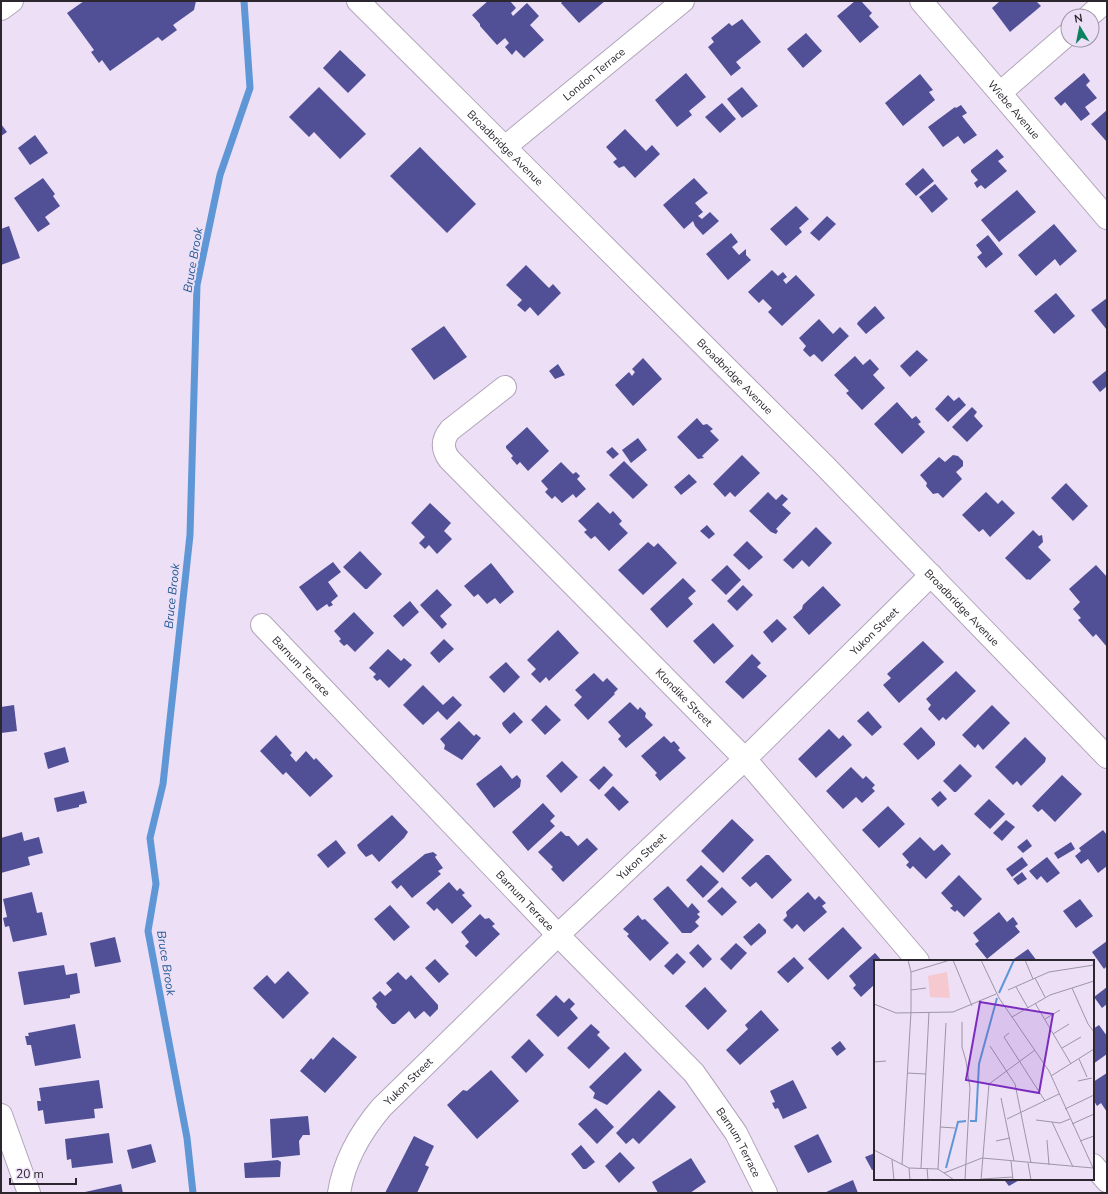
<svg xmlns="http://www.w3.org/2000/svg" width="1108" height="1194" font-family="'Nunito Sans',sans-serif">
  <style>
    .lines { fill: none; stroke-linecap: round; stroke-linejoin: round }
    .stream { stroke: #5f96d6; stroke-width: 7 }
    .building { fill: #515097 }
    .street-casing { stroke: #b1a5bb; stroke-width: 24 }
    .secondary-casing { stroke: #b1a5bb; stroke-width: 24 }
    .street { stroke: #fff; stroke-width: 22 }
    .secondary { stroke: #fff; stroke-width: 22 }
    .labels { text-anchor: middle; stroke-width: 4; stroke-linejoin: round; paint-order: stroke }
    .street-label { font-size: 11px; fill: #2c272f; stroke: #ecdff6 }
    .water-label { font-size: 12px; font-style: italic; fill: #1f5793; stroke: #ecdff6 }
    .inset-river { fill: none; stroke: #5f96d6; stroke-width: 2 }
    .inset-road { fill: none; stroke: #9f95a6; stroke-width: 1 }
    .view { fill: #7b2cbf; fill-opacity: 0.15; stroke: #7b2cbf; stroke-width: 2 }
    .inset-edge { fill: none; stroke: #2c272f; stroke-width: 2 }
  </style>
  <rect width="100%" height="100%" fill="#ecdff6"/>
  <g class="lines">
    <polyline class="stream" points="193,1193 187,1138 148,931 156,884 150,838 163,784 190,535 197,285 220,175 250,88 244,1"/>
  </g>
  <g class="building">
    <polygon points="84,1 196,1 194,10 173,25 177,30 162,41 158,37 110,71 102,60 99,63 91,52 94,50 67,13"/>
    <polygon points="488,1 510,1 516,8 511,13 513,16 527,3 539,16 530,25 544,40 524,58 516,50 512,55 505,47 509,43 505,38 497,45 480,26 480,24 472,15"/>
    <polygon points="563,1 605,1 579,23 561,3"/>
    <polygon points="855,1 861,1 872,13 869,16 879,27 860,43 837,16"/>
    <polygon points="1000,1 1036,1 1041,6 1010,32 992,8"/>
    <polygon points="742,19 761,42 736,62 741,68 731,76 708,47 714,42 711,38 729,23 732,26"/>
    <polygon points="806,33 822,51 803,68 787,49"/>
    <polygon points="340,50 366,75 348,93 323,68"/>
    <polygon points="686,73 706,97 689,111 692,115 677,127 655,100"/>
    <polygon points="1084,73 1090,81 1086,85 1097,98 1085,107 1090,114 1081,121 1065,102 1061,106 1054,98"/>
    <polygon points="920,74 933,90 929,92 935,100 903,126 885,103"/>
    <polygon points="319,87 366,134 340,159 314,132 309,137 289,117"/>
    <polygon points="742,87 758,106 742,118 727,99"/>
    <polygon points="722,103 736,119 720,133 705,117"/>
    <polygon points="961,105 967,113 962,116 977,135 964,144 958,136 943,147 928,127 955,107 956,108"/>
    <polygon points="1107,110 1107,142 1091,124"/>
    <polygon points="1,124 7,132 1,136"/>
    <polygon points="625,129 646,151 652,145 660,154 635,178 624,166 619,168 613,162 617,159 606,147"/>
    <polygon points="35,135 48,153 30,165 18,148"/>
    <polygon points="420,147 476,204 447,233 390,176"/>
    <polygon points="997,149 1004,157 998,161 1007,171 985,189 981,185 977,188 974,183 978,180 971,172 971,170"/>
    <polygon points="923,168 934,181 916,196 905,184"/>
    <polygon points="43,178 55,194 53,196 60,206 45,217 50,224 38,232 14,198"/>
    <polygon points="694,178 708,193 695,203 703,212 698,216 702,219 710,212 719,221 703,235 695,226 693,221 684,229 663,205"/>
    <polygon points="935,184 948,199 932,213 919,197"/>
    <polygon points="1017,190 1036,212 999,242 981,220"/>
    <polygon points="796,206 809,219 799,228 802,232 786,246 770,229"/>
    <polygon points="827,216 836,224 819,241 810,233"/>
    <polygon points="1054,224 1077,251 1060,266 1055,259 1036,276 1018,255"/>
    <polygon points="9,226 20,258 1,265 1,229"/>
    <polygon points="731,233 738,242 732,247 739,255 746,249 746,255 751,260 728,280 706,254"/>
    <polygon points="988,235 1003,254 986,268 977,257 982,253 976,245"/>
    <polygon points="526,265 549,288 553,284 561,293 538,316 530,307 525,312 517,305 522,300 506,285"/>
    <polygon points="772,270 778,276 783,272 787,277 783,280 786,284 796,275 815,295 782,326 768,312 772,308 763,299 759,303 748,292"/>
    <polygon points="1056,293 1075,316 1054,334 1034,311"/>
    <polygon points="1107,298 1107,330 1091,310"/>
    <polygon points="875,306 885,318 866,334 857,324 858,322"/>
    <polygon points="819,319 833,334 840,327 849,336 822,362 814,354 810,357 803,350 806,346 799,338"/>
    <polygon points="444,326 467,357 434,380 411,349"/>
    <polygon points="917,350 928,360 910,377 900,366"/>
    <polygon points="855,356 863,365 870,359 879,369 873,375 885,388 862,410 846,393 849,391 834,375"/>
    <polygon points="643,358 662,379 633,406 615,385 629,372 632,376 635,372 632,369"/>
    <polygon points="558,364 565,375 555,379 549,371"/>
    <polygon points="1107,370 1107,386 1100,392 1092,382"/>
    <polygon points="948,395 954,401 959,397 966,405 948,422 935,409"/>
    <polygon points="897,402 912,419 916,416 921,422 918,424 925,432 902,454 874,424"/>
    <polygon points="972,407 977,412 974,416 983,426 967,442 952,427"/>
    <polygon points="697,418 703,425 707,424 713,429 710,431 719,440 702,456 704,458 698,459 677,437"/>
    <polygon points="527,427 549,451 528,471 520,462 517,465 511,458 513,456 506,448 506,446"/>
    <polygon points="638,438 647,450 631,463 622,450"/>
    <polygon points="612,447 619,454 613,459 606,452"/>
    <polygon points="742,455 760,473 735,497 730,492 725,497 713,484"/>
    <polygon points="953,455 958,456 963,461 963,466 956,472 962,479 943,498 938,493 933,494 926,486 927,483 920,475 939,457 945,462"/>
    <polygon points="624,461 648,485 633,499 609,475"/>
    <polygon points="561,462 573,474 576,472 580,476 577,479 586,489 576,498 573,494 562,503 555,496 552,499 545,492 548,489 541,481"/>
    <polygon points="689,474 697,482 681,495 674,487"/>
    <polygon points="1066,483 1088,506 1073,521 1051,498"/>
    <polygon points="768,492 776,500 782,494 788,499 782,505 791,513 776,529 778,531 776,534 771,532 749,511"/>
    <polygon points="986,492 998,504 1002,500 1015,513 990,537 983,529 979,532 962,515"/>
    <polygon points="598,502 610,514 613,511 622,521 619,524 628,533 609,551 595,536 591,539 584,532 587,530 578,521"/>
    <polygon points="430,503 451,523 444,531 452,539 437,554 429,545 425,549 419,543 425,537 411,523"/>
    <polygon points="707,525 715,534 709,539 700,531"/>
    <polygon points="816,527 832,543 809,567 802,560 793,569 783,560"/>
    <polygon points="1033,530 1039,536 1042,535 1043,542 1038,547 1051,560 1030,580 1028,579 1027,580 1005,558"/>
    <polygon points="747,541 763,557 749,570 733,555"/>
    <polygon points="648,542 654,547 658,543 677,563 643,595 618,570"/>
    <polygon points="360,551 382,574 367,589 365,589 343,567"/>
    <polygon points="333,562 341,572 328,582 338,596 331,602 333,605 329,607 327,604 317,611 299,587"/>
    <polygon points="491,563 514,592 500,604 495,598 487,604 478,594 474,597 464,586"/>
    <polygon points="727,565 741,580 726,595 711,580"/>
    <polygon points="1096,565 1107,577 1107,647 1096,634 1093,637 1078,620 1081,618 1073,609 1080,602 1069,589"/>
    <polygon points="683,578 696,591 688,598 693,604 667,628 650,609"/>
    <polygon points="743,585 753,595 737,611 727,601"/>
    <polygon points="823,586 841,605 809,635 793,617 802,609 803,605"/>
    <polygon points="437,589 452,605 440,616 447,624 442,629 420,605"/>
    <polygon points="410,601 419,612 403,627 393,616"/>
    <polygon points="354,612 374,633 355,652 347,644 344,646 339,641 341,639 334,631"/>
    <polygon points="777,619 787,629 772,643 763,632"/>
    <polygon points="713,623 734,646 714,664 693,641"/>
    <polygon points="558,630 579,653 549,681 546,677 540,683 531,674 536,669 527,660"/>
    <polygon points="444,639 454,649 439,663 430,653"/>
    <polygon points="923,641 944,662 899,703 883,685 891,678 887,674"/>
    <polygon points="388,649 401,661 404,658 412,665 389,688 380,679 377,681 373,677 376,674 369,668"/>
    <polygon points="752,654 761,663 757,667 767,676 743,699 725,682"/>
    <polygon points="506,662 520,677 504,693 489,677"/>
    <polygon points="956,671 976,691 946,720 943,717 939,721 928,709 931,705 926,699"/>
    <polygon points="594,673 603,682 607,678 618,689 614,693 615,694 588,720 574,705 582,697 575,690"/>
    <polygon points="423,685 443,705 453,696 462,705 447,720 438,711 423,725 403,705"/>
    <polygon points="630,702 638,710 640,707 646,713 645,717 653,725 626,748 618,739 621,736 608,722"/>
    <polygon points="14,705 17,731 1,733 1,707"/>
    <polygon points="546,705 561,720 545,735 531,720"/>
    <polygon points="992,705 1010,723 983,750 978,744 975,748 962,735"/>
    <polygon points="868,711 882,727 872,736 857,721"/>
    <polygon points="514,712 523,722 510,734 503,726 502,723"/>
    <polygon points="459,721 474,736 476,734 481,738 462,760 444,749 445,745 440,739"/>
    <polygon points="921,727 935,742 935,745 918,760 903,744"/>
    <polygon points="829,729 839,739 843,735 852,745 816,778 798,759"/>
    <polygon points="276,735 292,753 290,755 296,762 306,751 314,760 316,758 333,776 310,797 286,772 283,775 260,751"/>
    <polygon points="664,736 671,743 674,741 680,748 678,750 686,758 660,781 655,775 657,773 641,756"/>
    <polygon points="1025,737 1046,758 1045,762 1021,786 1017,781 1013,785 995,767"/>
    <polygon points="65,747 69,762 48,769 44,753"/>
    <polygon points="562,761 578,777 561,793 546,776"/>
    <polygon points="960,764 972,776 956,792 954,792 943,781"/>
    <polygon points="501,765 512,779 517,775 521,780 520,787 494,808 476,784"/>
    <polygon points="604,766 613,775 599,790 589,780"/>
    <polygon points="851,767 863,779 866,776 875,785 872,788 875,791 862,803 856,797 843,809 826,791"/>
    <polygon points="1062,775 1082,794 1055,822 1042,809 1038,812 1032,806"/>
    <polygon points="613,786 629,802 619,811 604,795"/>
    <polygon points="84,791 87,803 79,805 79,807 57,812 54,798"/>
    <polygon points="940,791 947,799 938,807 931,799"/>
    <polygon points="989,799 1005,814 990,829 974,814"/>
    <polygon points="543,803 555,816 550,821 555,826 528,851 512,832"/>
    <polygon points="888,806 905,824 879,848 862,830"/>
    <polygon points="392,815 408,832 404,838 379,862 372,854 366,857 359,849 357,845"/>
    <polygon points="732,819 754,840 723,873 701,851"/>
    <polygon points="1006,820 1015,827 1002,841 993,833"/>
    <polygon points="1103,830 1107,835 1107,866 1098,873 1088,859 1081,864 1075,856 1081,851 1079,848"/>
    <polygon points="561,831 566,836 569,836 578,846 587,838 598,849 563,882 551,869 553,867 538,852"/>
    <polygon points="22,832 24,841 39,837 43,853 28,857 30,865 1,873 1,838"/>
    <polygon points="920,837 934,851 942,844 951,854 926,879 913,866 910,869 906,865 909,862 902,854"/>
    <polygon points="1027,839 1032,846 1023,853 1017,847"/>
    <polygon points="336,840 346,853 328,868 317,855"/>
    <polygon points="1071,842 1075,849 1058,859 1054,853"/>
    <polygon points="433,852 437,855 435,857 443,868 438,871 441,874 412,898 401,885 397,889 391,882 425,854"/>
    <polygon points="766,855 769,855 792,880 772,899 756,882 750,887 741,878"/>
    <polygon points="1022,857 1028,865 1012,877 1006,869"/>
    <polygon points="1047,857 1060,873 1047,883 1041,876 1037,880 1029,871"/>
    <polygon points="701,865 719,882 703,898 686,880"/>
    <polygon points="1022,872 1027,879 1018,885 1013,879"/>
    <polygon points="959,875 982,899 964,917 957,910 955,912 950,908 953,906 941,893"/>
    <polygon points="449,882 457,891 460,888 465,893 462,895 472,906 452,924 437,908 434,911 426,903"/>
    <polygon points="668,886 688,908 692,903 700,912 697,914 700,917 695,922 699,926 691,933 682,933 653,899"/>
    <polygon points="722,887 737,902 722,916 707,901"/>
    <polygon points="32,892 37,913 42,912 47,935 13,942 9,926 5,927 3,918 7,917 3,899"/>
    <polygon points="808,892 815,900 819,896 826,903 822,906 827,912 804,932 797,924 792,929 783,920 787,916 786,912"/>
    <polygon points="1080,899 1093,916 1076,928 1063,911"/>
    <polygon points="390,905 410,927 394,941 374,919"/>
    <polygon points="999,912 1007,922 1013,917 1018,924 1015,926 1020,932 987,959 975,944 979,941 973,933"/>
    <polygon points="480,914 485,919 489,918 495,924 492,926 500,934 476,957 465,946 469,942 461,932"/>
    <polygon points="638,915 642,920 645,919 669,943 650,961 627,936 629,934 623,929"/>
    <polygon points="759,923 766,930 766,933 751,946 743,937"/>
    <polygon points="843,927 862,948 828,980 808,959"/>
    <polygon points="115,937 121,962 95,967 90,943"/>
    <polygon points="1107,941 1107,966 1104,969 1092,952"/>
    <polygon points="736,943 747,953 731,970 720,959"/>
    <polygon points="698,944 712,959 703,968 689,953"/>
    <polygon points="1028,949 1037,961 1011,961"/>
    <polygon points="677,953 686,962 673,975 664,966"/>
    <polygon points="875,953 882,961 875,961 875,984 861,997 853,988 856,985 849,976"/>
    <polygon points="794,957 804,968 788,983 777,972"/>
    <polygon points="435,959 449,974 439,983 425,968"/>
    <polygon points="64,965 66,975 77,973 80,993 70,995 70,998 24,1005 18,972"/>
    <polygon points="288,971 309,993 283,1019 253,988 267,975 275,984"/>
    <polygon points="398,972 406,980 411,975 438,1005 438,1009 430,1017 424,1011 415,1019 409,1011 395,1024 392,1024 376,1007 377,1004 372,998 380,991 385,996 392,990 386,983"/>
    <polygon points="705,987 727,1011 708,1030 685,1006"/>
    <polygon points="1107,987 1107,1004 1102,1008 1094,997"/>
    <polygon points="556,995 564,1003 569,998 575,1004 570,1009 578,1018 558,1037 536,1015"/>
    <polygon points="761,1010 779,1030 740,1065 726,1050 748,1029 745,1025"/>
    <polygon points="75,1024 81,1058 35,1066 31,1045 27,1045 25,1036 29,1036 28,1033"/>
    <polygon points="591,1024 600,1032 597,1035 610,1048 589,1069 567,1048"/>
    <polygon points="1099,1025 1107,1036 1107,1054 1093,1064 1093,1029"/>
    <polygon points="333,1037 357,1057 325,1093 300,1071 311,1058 313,1060"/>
    <polygon points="529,1039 544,1055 526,1073 511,1057"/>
    <polygon points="840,1041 846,1049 837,1056 831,1048"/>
    <polygon points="625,1052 642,1070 607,1105 593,1098 595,1093 589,1087"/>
    <polygon points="491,1070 519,1101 477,1139 447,1105 463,1090 467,1091"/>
    <polygon points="1107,1073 1107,1112 1101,1103 1097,1106 1093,1099 1093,1097 1095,1096 1093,1093 1093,1082"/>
    <polygon points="99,1080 103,1108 94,1109 95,1118 45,1124 43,1110 38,1111 37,1101 41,1101 39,1088"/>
    <polygon points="793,1080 807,1108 783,1119 778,1108 775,1109 772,1103 775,1102 770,1091"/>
    <polygon points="659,1090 676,1107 639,1144 633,1138 626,1144 616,1133"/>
    <polygon points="596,1108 614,1127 597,1144 578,1124"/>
    <polygon points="308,1116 310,1135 303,1135 299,1141 300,1155 272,1158 270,1119"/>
    <polygon points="109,1133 113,1163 72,1168 71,1159 67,1160 65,1139"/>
    <polygon points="818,1134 832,1162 808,1173 794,1146"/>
    <polygon points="414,1136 434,1146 425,1165 429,1167 417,1193 385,1193"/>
    <polygon points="151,1144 156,1162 132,1169 127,1150"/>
    <polygon points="581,1145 595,1162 586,1169 583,1169 571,1154"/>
    <polygon points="620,1152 635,1168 619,1183 605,1166"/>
    <polygon points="875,1153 875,1169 872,1170 865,1157"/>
    <polygon points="691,1158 706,1182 690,1193 658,1193 652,1182"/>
    <polygon points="278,1160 281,1162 280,1177 245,1178 244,1163"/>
    <polygon points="1008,1179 1021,1179 1009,1186 1005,1181"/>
    <polygon points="853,1180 858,1193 824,1193"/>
    <polygon points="121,1184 123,1193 85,1193 85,1192"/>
  </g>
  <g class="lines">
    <defs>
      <g id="street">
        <path id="s1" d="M921,1L1107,218"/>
        <polyline points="1,9 12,1"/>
        <polyline points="1089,16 1106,1"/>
        <polyline points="1000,93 1068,34"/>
        <path id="s2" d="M505,147L683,1"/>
        <path id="s3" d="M505,387L450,430C442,440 442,449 449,459L745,759L918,961"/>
        <path id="s4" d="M262,625L558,935L694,1073L736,1133L766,1193"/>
        <polyline points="1,1115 29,1193"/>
        <polyline points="1093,1165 1107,1181"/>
        <path id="s5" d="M339,1193C344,1161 360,1133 381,1108L558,935L745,759L931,575"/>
      </g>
      <g id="secondary">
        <path id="s6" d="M358,1L824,465L1107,757"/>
      </g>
    </defs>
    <use href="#street" class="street-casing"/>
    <use href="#secondary" class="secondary-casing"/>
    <use href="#street" class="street"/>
    <use href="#secondary" class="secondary"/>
  </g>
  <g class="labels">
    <g class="street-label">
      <text dy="4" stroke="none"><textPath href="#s2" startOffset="115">London Terrace</textPath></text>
      <text dy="4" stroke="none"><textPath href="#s1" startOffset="143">Wiebe Avenue</textPath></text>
      <text dy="4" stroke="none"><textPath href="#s6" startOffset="208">Broadbridge Avenue</textPath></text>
      <text dy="4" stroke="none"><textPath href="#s6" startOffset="532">Broadbridge Avenue</textPath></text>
      <text dy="4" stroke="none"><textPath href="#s6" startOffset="856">Broadbridge Avenue</textPath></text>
      <text dy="4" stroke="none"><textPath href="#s5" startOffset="782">Yukon Street</textPath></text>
      <text dy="4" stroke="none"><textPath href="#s4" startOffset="57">Barnum Terrace</textPath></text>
      <text dy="4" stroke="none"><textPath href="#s3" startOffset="436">Klondike Street</textPath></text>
      <text dy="4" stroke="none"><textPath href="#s5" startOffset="458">Yukon Street</textPath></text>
      <text dy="4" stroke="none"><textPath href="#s4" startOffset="381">Barnum Terrace</textPath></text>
      <text dy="4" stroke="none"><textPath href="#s5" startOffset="134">Yukon Street</textPath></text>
      <text dy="4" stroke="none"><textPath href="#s4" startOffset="705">Barnum Terrace</textPath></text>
    </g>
    <g class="water-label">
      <text transform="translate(193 260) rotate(-80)" y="4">Bruce Brook</text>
      <text transform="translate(172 596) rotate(-84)" y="4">Bruce Brook</text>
      <text transform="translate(166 963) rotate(81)" y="4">Bruce Brook</text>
    </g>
  </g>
  <g transform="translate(874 960)">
    <rect width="220" height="220" fill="#ecdff6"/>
    <path d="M73,12L76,38L56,37L54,16Z" fill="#f6c8cf"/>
    <path class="inset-river" d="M125,33L140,0M96,161H102L105,104L123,38M72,208L84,162L92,161"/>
    <path class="inset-road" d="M79,0L98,46M107,0L125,38L175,111L220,210M151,0L159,19M37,12L76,0M161,18L171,37M142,27L154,48M198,28L214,64L220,72M37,30L52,28M134,30L175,12L220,5M161,43L197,104M0,44L22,53L79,52L122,34M138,57L176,35L220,21M171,59L186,50M88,62V87L92,101L96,128L91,220M135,73L130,77L171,141M179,74L195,64M116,86L141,124L157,203M188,88L207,77M205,99L213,117M0,102L12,101M33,113L52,114M177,116L220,89M204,121L218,118M127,138L140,201M191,149L220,135M133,159L185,134M162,160L186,163L196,159M178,162L199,207M198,164L220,154M66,167L81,168M173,180L175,205M122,181L136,178M206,181L220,176M0,190L35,208L64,209L70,213L108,198L219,208M18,200L20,220M137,201L139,220M154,203L157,220M28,205L37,52V12L34,0M35,208L36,220M47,208L55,52M53,208L54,220M64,209L72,63M70,213L80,220M108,219L139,217M107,220L115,124L161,90"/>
    <path class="view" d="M106,42L179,54L165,133L92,120Z"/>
    <rect width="220" height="220" class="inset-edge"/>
  </g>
  <rect width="1108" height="1194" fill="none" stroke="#2c272f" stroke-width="4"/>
  <g transform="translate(1080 28) rotate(350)"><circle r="19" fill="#ecdff6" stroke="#9f95a6"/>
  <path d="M0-3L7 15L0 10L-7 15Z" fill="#0c8260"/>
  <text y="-6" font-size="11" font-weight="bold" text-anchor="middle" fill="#2c272f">N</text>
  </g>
  <path d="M10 1178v6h66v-6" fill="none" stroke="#2c272f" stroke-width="2"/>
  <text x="16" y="1178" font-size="12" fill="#2c272f" stroke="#ecdff6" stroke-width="3" paint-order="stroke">20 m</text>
</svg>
